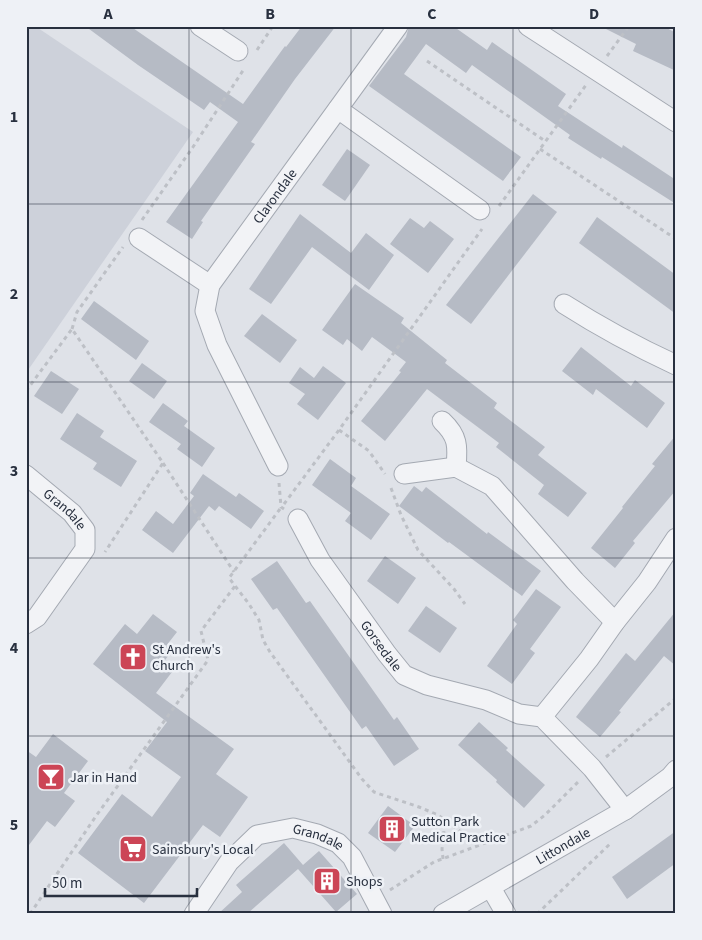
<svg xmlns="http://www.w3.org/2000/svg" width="702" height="940" font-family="'Source Sans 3',sans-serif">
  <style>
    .built { fill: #cdd1da }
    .building { fill: #b6bbc5 }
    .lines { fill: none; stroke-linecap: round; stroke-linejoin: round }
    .street-casing { stroke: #a4a9b2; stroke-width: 21 }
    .path { stroke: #bdc0c6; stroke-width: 3; stroke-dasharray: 4 4; stroke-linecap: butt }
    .street { stroke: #f2f3f6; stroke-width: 19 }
    .grid { fill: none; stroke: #28303f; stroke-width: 1; stroke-opacity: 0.55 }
    .labels { text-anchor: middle; stroke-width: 5; stroke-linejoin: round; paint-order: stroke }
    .street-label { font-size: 14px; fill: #28303f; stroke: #eef1f6 }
    .poi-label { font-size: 14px; fill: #28303f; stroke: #eef1f6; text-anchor: start }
    .neatline { fill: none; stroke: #28303f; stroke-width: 2 }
    .grid-label { font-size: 16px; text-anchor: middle; font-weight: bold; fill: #28303f }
  </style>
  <rect width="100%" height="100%" fill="#dfe2e8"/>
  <polygon class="built" points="26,26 35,26 193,132 26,373"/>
  <g class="building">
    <polygon points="85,26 130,26 243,104 285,46 286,47 302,26 336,26 295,79 251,142 255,144 201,221 203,222 192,239 166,222 238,122 210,102 204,110 138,65"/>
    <polygon points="409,26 453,26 487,50 492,42 566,94 558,106 622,148 623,145 676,180 676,204 602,157 601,159 568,138 570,135 472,65 466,73 426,44 404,74 521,157 503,181 369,86 406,37"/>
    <polygon points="600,26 663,26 676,33 676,71 633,51 636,44"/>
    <polygon points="347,149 370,165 345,201 322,185"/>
    <polygon points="533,194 557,212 471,324 446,305"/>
    <polygon points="300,214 351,253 366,233 394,255 369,290 312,247 271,304 249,289"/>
    <polygon points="597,217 676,275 676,314 579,243"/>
    <polygon points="410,218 424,228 430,221 454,239 428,273 390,244"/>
    <polygon points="355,284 404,318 401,323 447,360 445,363 497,403 494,408 545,447 538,455 587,493 568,517 538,494 544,485 496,447 499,443 427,389 385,441 361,421 401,372 399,371 406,362 372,337 362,351 347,339 343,345 322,330"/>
    <polygon points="94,301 149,341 136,360 81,319"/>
    <polygon points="262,314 297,340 280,363 244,336"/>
    <polygon points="581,347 631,386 635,380 665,403 647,428 596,389 593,395 562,371"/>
    <polygon points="142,363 167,381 154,399 129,381"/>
    <polygon points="323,366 346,383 318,420 297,404 305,394 289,383 300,367 314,378"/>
    <polygon points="51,371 79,389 62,414 34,396"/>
    <polygon points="163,403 188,421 184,426 215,448 202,467 177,449 181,444 149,422"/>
    <polygon points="77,413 104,431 100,437 137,461 121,487 93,469 97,463 60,439"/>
    <polygon points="676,435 676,490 633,541 635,543 615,568 591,548 623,508 622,507 655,466 652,464"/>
    <polygon points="330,459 356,478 351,486 390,514 371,540 345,521 351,513 312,485"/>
    <polygon points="203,474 236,497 239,493 264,511 251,529 219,506 215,511 209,506 173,553 142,530 156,511 173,524 194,496 190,493"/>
    <polygon points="414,486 422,492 426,487 487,534 488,532 541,571 522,596 449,542 448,543 399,506"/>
    <polygon points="385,556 416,578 398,604 367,581"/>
    <polygon points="277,561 306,603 310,601 394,720 397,717 419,749 394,766 366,726 362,729 277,608 273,610 251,579"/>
    <polygon points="536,589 561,607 530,649 535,653 512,684 487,666 517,624 513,620"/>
    <polygon points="426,606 457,628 440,653 408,631"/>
    <polygon points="676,611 676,666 664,656 619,711 621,712 600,737 576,717 626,653 635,661"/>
    <polygon points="153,614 177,632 166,646 172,651 162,664 172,672 156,693 234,749 216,774 248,797 220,837 203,825 144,903 78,853 122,794 152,817 181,777 145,751 167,722 93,664 125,624 137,634"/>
    <polygon points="479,722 508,748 506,750 545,785 524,808 496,782 497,780 458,745"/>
    <polygon points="53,734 88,761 64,793 75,801 55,827 47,821 26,849 26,750 36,757"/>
    <polygon points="388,806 415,826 395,852 368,833"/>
    <polygon points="676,831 676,863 627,899 612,877"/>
    <polygon points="284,843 303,865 319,851 357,894 336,912 298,869 247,914 218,914 242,892 236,885"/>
  </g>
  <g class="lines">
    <defs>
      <g id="street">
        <polyline points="200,26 238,51"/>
        <polyline points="528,26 676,122"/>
        <polyline points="338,109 480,210"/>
        <polyline points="139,238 210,285"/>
        <path d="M564,304C600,327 637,347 676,365"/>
        <path d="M442,421C458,436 458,446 456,467"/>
        <path id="s1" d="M278,466L217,345L205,311L210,285L398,26"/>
        <polyline points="404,474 456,467 492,486 575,581 615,622"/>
        <path id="s2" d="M26,475L72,513L85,530V549L37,617L26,624"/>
        <path id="s3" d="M298,519L320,560L387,654L404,675L427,685L486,700L519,714L542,717L592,768L625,810"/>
        <polyline points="542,717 589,659 615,622 647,582 676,538"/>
        <polyline points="491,888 506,914"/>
        <path id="s4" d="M194,914L229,862L257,835L293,828L317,834L338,843L352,857L382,914"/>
        <path id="s5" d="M443,914L625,810L670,777L676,770"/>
      </g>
    </defs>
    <use href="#street" class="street-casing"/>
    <g class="path">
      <polyline points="257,50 273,26"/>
      <polyline points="607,56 629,26"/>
      <polyline points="427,61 545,141"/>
      <polyline points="540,149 676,239"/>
      <polyline points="499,206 586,85"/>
      <polyline points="142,220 193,147 244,69"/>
      <polyline points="72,329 77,312 123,247"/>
      <polyline points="26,391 72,329 163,463 105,552"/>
      <polyline points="339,430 369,451 385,474"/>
      <polyline points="163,463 234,572"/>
      <polyline points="279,483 281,507 284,509"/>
      <polyline points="391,488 401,515 418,550 454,589 465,604"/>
      <polyline points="284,504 339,430 482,229"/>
      <polyline points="280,509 229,578 249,604 259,620 263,640 270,652 362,779 374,792 419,807 438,815 465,835 504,837"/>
      <polyline points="606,757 676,698"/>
      <polyline points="443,859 442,849 445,821"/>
      <polyline points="390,890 434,862 531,826 545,815 579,781"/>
      <polyline points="30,914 96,816 208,660 201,631 235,586"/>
      <polyline points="537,914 612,842"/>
    </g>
    <use href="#street" class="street"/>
  </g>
  <path class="grid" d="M189,26V914M351,26V914M513,26V914M26,204H676M26,382H676M26,558H676M26,736H676"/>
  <defs>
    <symbol id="church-square" viewBox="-11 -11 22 22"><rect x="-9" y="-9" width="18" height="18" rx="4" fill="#cc4556" stroke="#eef1f6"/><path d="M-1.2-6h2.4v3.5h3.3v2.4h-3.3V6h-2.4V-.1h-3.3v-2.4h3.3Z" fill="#fff"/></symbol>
    <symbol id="bar-square" viewBox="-11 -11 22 22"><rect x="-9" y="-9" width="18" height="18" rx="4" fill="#cc4556" stroke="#eef1f6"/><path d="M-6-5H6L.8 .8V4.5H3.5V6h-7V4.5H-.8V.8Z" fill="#fff"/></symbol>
    <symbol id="building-square" viewBox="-11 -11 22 22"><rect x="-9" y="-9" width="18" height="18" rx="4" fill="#cc4556" stroke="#eef1f6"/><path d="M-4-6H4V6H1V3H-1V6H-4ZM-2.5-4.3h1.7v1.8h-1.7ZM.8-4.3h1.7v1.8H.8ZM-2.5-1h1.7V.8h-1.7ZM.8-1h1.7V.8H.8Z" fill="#fff"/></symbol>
    <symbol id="supermarket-square" viewBox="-11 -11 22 22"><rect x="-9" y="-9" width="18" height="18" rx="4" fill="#cc4556" stroke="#eef1f6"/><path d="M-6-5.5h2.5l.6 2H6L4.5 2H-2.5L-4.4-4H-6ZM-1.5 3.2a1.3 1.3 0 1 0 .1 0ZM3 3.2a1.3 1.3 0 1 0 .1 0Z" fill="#fff"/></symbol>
  </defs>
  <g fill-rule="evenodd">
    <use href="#church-square" x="117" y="641" width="32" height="32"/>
    <use href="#bar-square" x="35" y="761" width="32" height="32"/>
    <use href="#building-square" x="376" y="813" width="32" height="32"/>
    <use href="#supermarket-square" x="117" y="833" width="32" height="32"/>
    <use href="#building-square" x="311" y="865" width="32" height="32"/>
  </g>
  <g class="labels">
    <g class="street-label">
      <text dy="5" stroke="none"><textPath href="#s1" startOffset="308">Clarondale</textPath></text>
      <text dy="5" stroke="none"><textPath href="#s2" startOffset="52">Grandale</textPath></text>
      <text dy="5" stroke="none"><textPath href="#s3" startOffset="152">Gorsedale</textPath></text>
      <text dy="5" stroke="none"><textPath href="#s4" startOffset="165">Grandale</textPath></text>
      <text dy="5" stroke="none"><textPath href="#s5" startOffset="138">Littondale</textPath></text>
    </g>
    <g class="poi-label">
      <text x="152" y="654">St Andrew's<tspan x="152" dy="16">Church</tspan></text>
      <text x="70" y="782">Jar in Hand</text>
      <text x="411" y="826">Sutton Park<tspan x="411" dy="16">Medical Practice</tspan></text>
      <text x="152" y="854">Sainsbury's Local</text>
      <text x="346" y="886">Shops</text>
    </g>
  </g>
  <rect width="702" height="940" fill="none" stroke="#eef1f6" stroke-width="55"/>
  <path d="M45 888v8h152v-8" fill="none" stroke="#28303f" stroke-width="2.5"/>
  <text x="52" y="888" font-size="15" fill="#28303f" stroke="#eef1f6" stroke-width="4" paint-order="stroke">50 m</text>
  <rect x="28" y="28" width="646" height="884" class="neatline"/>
  <g class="grid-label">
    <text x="108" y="19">A</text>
    <text x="270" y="19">B</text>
    <text x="432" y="19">C</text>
    <text x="594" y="19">D</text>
    <text x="14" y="122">1</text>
    <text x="14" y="299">2</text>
    <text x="14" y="476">3</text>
    <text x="14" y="653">4</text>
    <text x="14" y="830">5</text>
  </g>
</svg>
